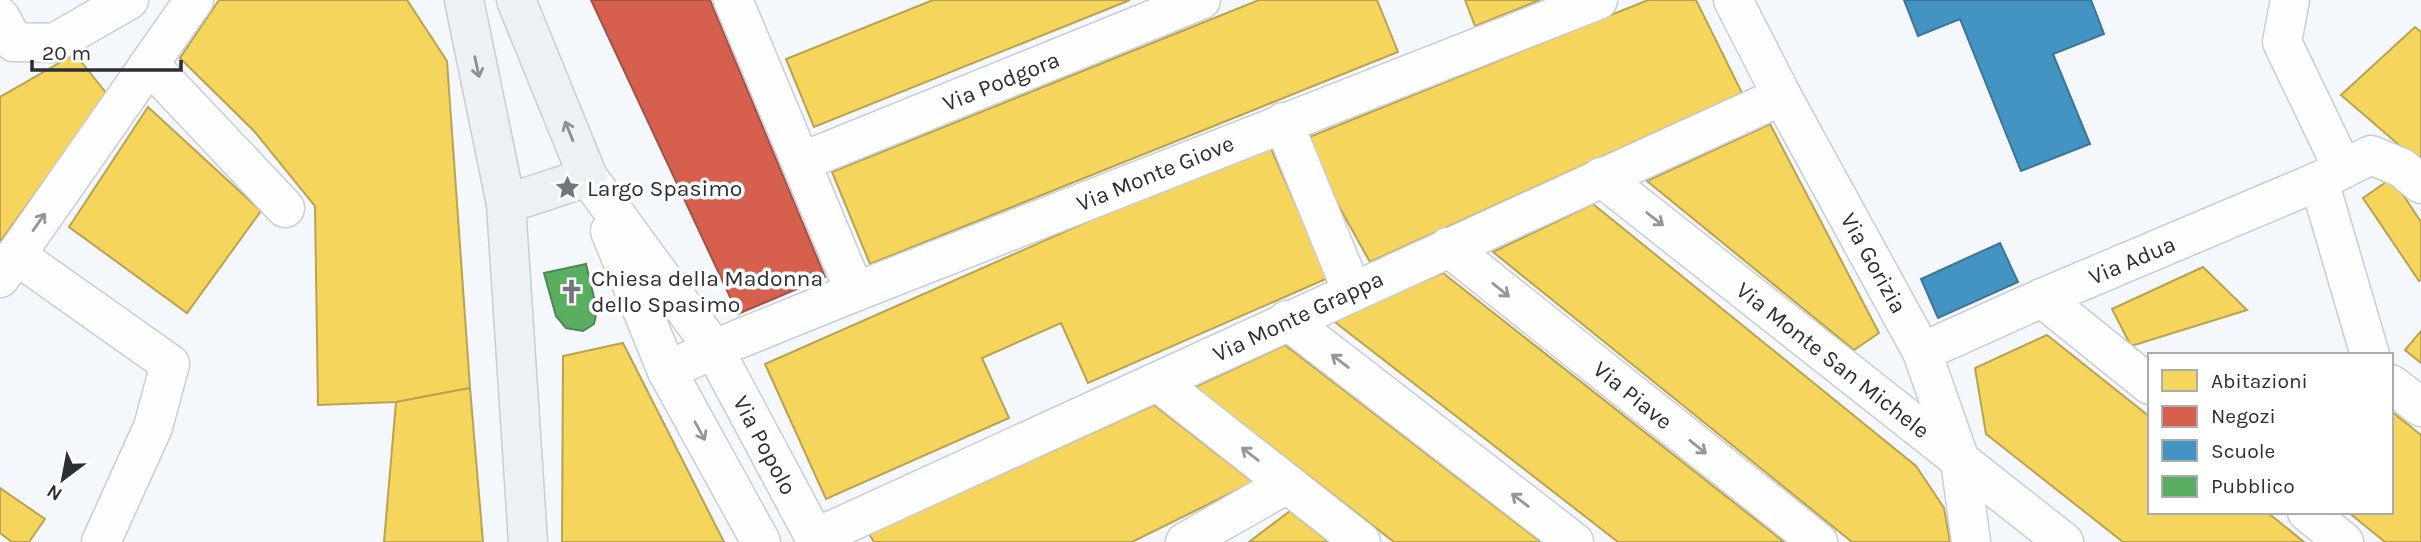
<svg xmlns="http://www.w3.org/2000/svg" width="2421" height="542" font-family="Karla,sans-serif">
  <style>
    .homes { fill: #f6d55c; stroke: #b9a350; stroke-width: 2 }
    .shops { fill: #d6604d; stroke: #a35146; stroke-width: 2 }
    .schools { fill: #4393c3; stroke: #3c7598; stroke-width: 2 }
    .public { fill: #5aae61; stroke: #4c8854; stroke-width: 2 }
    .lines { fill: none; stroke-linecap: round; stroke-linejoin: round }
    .minor-casing { stroke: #cacdd1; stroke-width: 41 }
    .tertiary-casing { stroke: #cacdd1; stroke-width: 41 }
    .secondary-casing { stroke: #cacdd1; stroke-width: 41 }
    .minor { stroke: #fdfefe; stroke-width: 38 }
    .tertiary { stroke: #fdfefe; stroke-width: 38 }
    .secondary { stroke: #ecf1f3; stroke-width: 38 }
    .oneway { stroke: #8c9094 }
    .oneway2 { stroke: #949699 }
    .labels { text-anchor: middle; stroke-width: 7; stroke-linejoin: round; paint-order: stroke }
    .street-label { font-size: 23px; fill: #2c2f34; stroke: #fff }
    .poi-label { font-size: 23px; fill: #2c2f34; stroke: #fff; text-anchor: start }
  </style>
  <rect width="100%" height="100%" fill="#f4f7fb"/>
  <g class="homes">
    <polygon points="219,0 407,0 447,61 470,388 396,402 318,405 315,206 254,131 180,58"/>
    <polygon points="933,0 1130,0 814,127 786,59"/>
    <polygon points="1259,0 1377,0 1398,52 870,264 832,172"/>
    <polygon points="1465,0 1540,0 1475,26"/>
    <polygon points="1648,0 1696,0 1742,93 1370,262 1302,140"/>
    <polygon points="2415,27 2421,32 2421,164 2341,95"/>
    <polygon points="75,54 107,94 0,242 0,97"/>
    <polygon points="148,107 261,211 187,313 69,227"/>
    <polygon points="1770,124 1879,333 1854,350 1647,181"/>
    <polygon points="1268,142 1328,278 1088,383 1061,323 982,358 1009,418 826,499 765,364"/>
    <polygon points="2392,178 2421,222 2421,280 2419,281 2363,198"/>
    <polygon points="1593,204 1916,466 1944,508 1950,542 1852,542 1493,252"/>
    <polygon points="2203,267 2247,310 2131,346 2112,309"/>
    <polygon points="1443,273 1784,542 1618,542 1331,319"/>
    <polygon points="2421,331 2421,363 2405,350"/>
    <polygon points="2047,335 2150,417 2150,512 2267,512 2304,542 2123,542 1986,434 1975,368"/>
    <polygon points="623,343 724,542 562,542 563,356"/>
    <polygon points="1285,345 1541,542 1394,542 1195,387"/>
    <polygon points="470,388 483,542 384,542 396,402"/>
    <polygon points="1154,405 1253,482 1132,542 874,542 869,534"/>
    <polygon points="2391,411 2421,435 2421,542 2385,542 2348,512 2391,512"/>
    <polygon points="0,488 45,519 29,542 12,542 0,533"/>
    <polygon points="1290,511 1329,542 1249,542"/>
  </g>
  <polygon class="shops" points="591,0 710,0 825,277 738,314"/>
  <g class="schools">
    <polygon points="1904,0 2091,0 2104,34 2053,54 2090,144 2021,171 1960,19 1918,36"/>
    <polygon points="2000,243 2018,282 1938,318 1921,279"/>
  </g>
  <polygon class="public" points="586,264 597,310 594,324 583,331 566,328 556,316 544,273"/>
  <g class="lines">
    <defs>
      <g id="minor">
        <polyline points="733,0 855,292"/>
        <polyline points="1733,0 1782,96 1922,352 1960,460 1971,542"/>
        <polyline points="2290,0 2282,42 2343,169"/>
        <polyline points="0,17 14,42 54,43 129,0"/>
        <polyline points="149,64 285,208"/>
        <polyline points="1283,122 1352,291"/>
        <polyline points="801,162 1201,0"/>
        <polyline points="1601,177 2064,542"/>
        <polyline points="2319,181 2370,355"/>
        <polyline points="1448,247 1818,542"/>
        <polyline points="16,255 170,364 153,427 101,542"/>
        <polyline points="0,278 194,0"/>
        <polyline points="2042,298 2150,385"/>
        <polyline points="1287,320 1574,542"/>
        <polyline points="1922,352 2042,298 2319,181 2371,155 2402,168 2421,184"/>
        <polyline points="667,371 714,349 855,292 1598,0"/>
        <polyline points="1158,382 1361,542"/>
        <polyline points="2391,384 2421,407"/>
        <polyline points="2307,512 2344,542"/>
        <path d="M815,538C1137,391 1458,241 1782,96"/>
        <polyline points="1185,542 1287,484"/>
      </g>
      <g id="tertiary">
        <polyline points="588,177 714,349 817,542"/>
        <polyline points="610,231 667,371 761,542"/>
      </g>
      <g id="secondary">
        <polyline points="464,0 506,204 588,177 516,0"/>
        <polyline points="506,204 528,542"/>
      </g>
    </defs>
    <use href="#minor" class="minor-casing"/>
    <use href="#tertiary" class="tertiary-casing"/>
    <use href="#secondary" class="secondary-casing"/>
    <use href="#minor" class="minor"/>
    <use href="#tertiary" class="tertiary"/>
    <use href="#secondary" class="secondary"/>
  </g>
  <defs><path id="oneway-shaft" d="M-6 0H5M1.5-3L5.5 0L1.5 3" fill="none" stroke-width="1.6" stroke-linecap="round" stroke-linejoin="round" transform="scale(1.75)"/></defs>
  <g class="oneway">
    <use href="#oneway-shaft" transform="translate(477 67) rotate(78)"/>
    <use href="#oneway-shaft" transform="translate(569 131) rotate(-112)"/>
  </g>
  <g class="oneway2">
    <use href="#oneway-shaft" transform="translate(1655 219) rotate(38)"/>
    <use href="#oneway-shaft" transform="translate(39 222) rotate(-55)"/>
    <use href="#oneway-shaft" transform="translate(1501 290) rotate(39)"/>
    <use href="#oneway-shaft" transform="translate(1340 361) rotate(-142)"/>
    <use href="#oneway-shaft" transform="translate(700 431) rotate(61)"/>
    <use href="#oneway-shaft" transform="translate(1698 447) rotate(39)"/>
    <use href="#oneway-shaft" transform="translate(1250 454) rotate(-142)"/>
    <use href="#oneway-shaft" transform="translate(1520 500) rotate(-142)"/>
  </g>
  <defs>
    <symbol id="sight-bare" viewBox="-9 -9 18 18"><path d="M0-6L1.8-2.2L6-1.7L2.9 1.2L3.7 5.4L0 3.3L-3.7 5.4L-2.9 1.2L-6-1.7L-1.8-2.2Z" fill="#72757a" stroke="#fff" stroke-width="2.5" paint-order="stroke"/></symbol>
    <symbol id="church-bare" viewBox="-9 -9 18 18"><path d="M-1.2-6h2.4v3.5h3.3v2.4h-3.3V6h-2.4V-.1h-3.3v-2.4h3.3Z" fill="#72757a" stroke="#fff" stroke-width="2.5" paint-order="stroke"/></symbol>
  </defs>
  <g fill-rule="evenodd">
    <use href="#sight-bare" x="550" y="170" width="35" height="35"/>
    <use href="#church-bare" x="554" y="274" width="35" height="35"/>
  </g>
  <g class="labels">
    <g class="street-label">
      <text transform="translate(1001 81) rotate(-22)" y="8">Via Podgora</text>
      <text transform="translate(1155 173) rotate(-22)" y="8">Via Monte Giove</text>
      <text transform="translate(2132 260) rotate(-23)" y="8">Via Adua</text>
      <text transform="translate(1874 263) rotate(61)" y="8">Via Gorizia</text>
      <text transform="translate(1298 316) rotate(-25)" y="8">Via Monte Grappa</text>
      <text transform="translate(1833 360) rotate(38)" y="8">Via Monte San Michele</text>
      <text transform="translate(1633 395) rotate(39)" y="8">Via Piave</text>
      <text transform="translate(765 445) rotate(62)" y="8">Via Popolo</text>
    </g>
    <g class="poi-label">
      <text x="587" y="196">Largo Spasimo</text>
      <text x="591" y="286">Chiesa della Madonna<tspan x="591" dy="26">dello Spasimo</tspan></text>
    </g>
  </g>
  <rect x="2148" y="353" width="245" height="161" fill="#ffffff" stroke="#abacae" stroke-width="2"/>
  <rect x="2162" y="370" width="35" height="21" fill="#f6d55c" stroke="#abacae" stroke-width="2"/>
  <text x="2211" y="388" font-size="21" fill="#2c2f34">Abitazioni</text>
  <rect x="2162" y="406" width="35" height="21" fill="#d6604d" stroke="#abacae" stroke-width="2"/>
  <text x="2211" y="423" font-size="21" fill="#2c2f34">Negozi</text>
  <rect x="2162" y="440" width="35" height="21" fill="#4393c3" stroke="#abacae" stroke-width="2"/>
  <text x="2211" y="458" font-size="21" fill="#2c2f34">Scuole</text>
  <rect x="2162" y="476" width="35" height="21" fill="#5aae61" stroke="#abacae" stroke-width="2"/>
  <text x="2211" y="493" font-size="21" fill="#2c2f34">Pubblico</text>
  <g transform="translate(63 479) rotate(212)" stroke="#ffffff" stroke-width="5" paint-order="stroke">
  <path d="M0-5L12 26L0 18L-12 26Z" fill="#2c2f34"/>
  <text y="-10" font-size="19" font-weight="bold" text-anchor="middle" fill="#2c2f34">N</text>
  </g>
  <path d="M32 60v10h149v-10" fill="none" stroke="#2c2f34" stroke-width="3.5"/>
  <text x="42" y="60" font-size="21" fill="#2c2f34" stroke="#ffffff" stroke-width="5" paint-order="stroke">20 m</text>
</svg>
